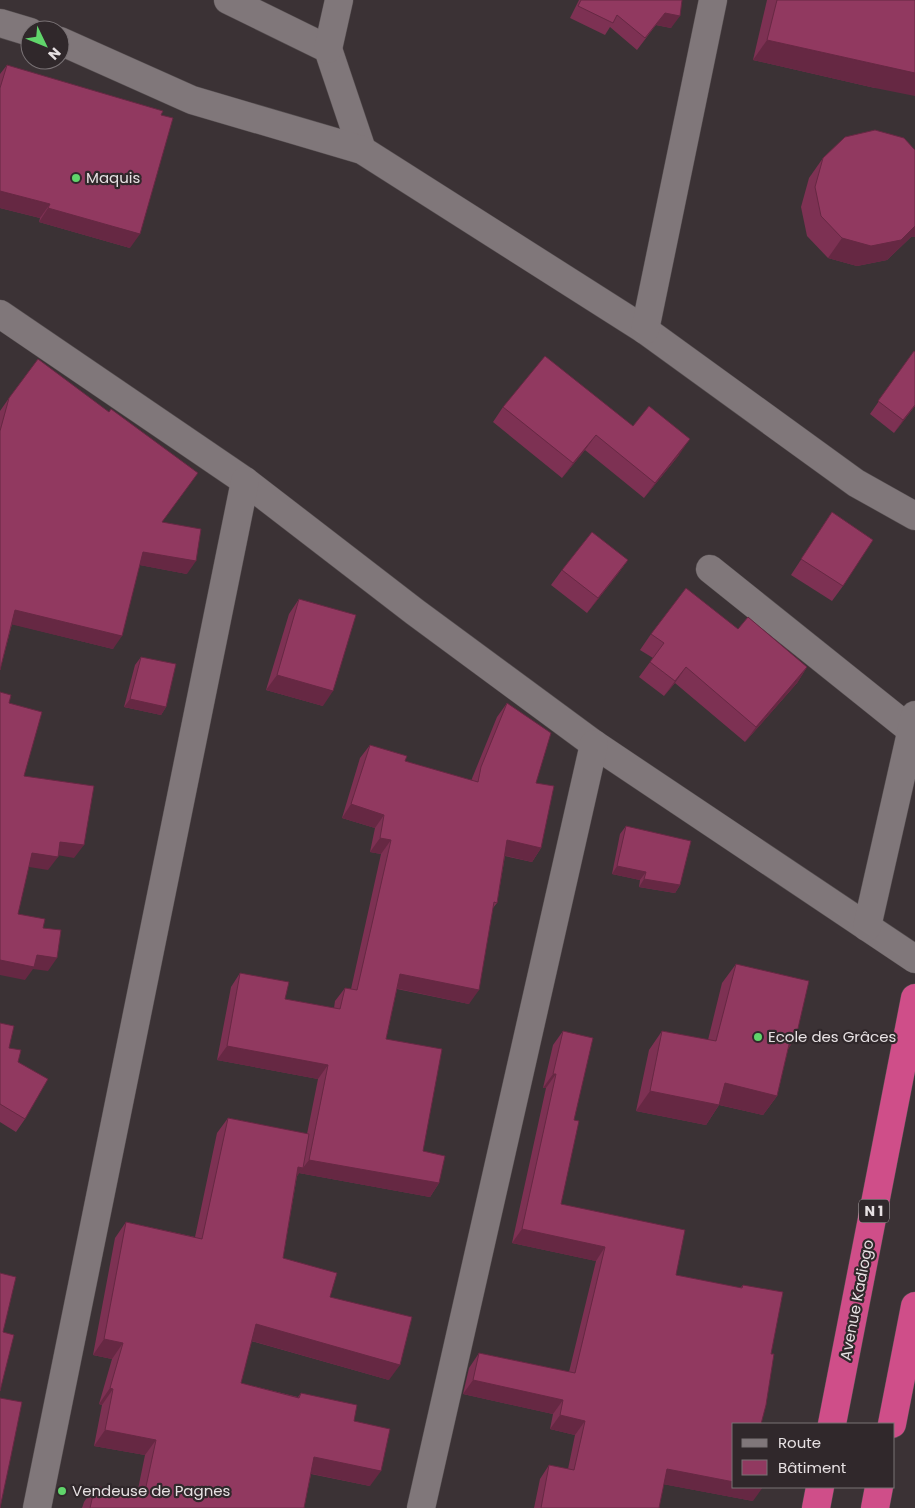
<svg xmlns="http://www.w3.org/2000/svg" width="915" height="1508" font-family="Poppins,sans-serif">
  <style>
    .lines { fill: none; stroke-linecap: round; stroke-linejoin: round }
    .minor-casing { stroke: #554e50; stroke-width: 29 }
    .highway-casing { stroke: #554e50; stroke-width: 29 }
    .minor { stroke: #80777a; stroke-width: 28 }
    .highway { stroke: #cf4e89; stroke-width: 28 }
    .wall { fill: #7d3153 }
    .shaded-wall { fill: #662843 }
    .building { fill: #913960; stroke: #662843 }
    .poi-dot { fill: #60d56b; stroke: #30282b; stroke-width: 2 }
    .labels { text-anchor: middle; stroke-width: 4.5; stroke-linejoin: round; paint-order: stroke }
    .shield { fill: #30282b; stroke: #b0aaac; stroke-width: 1 }
    .shield-label { font-size: 14px; font-weight: bold; fill: #e7e1e3 }
    .poi-label { font-size: 15px; fill: #e7e1e3; stroke: #30282b; text-anchor: start }
    .street-label { font-size: 15px; fill: #e7e1e3; stroke: #30282b }
  </style>
  <rect width="100%" height="100%" fill="#3b3235"/>
  <g class="lines">
    <defs>
      <g id="minor">
        <polyline points="228,0 328,49 362,150"/>
        <polyline points="0,23 30,32"/>
        <polyline points="60,41 192,100 362,150 645,330 856,483 915,516"/>
        <polyline points="328,49 339,0"/>
        <polyline points="0,314 245,481 415,612 594,744 915,959"/>
        <polyline points="645,330 713,0"/>
        <polyline points="710,569 911,730"/>
        <polyline points="867,927 915,715"/>
        <polyline points="37,1508 245,481"/>
        <polyline points="421,1508 594,744"/>
      </g>
      <g id="highway">
        <polyline points="832,1424 915,998"/>
        <polyline points="892,1424 915,1306"/>
        <polyline points="816,1508 820,1487"/>
        <polyline points="875,1508 879,1487"/>
      </g>
    </defs>
    <use href="#minor" class="minor-casing"/>
    <use href="#highway" class="highway-casing"/>
    <use href="#minor" class="minor"/>
    <use href="#highway" class="highway"/>
  </g>
  <g class="wall">
    <polygon points="579,0 682,0 671,28 656,25 637,50 610,27 605,35 570,18"/>
    <polygon points="767,0 915,0 875,88 753,60"/>
    <polygon points="7,65 130,248 39,222 40,218 0,208 0,74"/>
    <polygon points="823,158 911,237 887,260 857,266 828,258 807,236 801,207 809,178"/>
    <polygon points="914,351 915,406 894,433 870,414"/>
    <polygon points="9,398 163,522 187,574 140,565 113,649 12,624 0,670 0,411"/>
    <polygon points="503,407 633,426 679,455 644,498 585,450 562,478 493,422"/>
    <polygon points="832,512 843,586 832,601 791,575"/>
    <polygon points="628,560 617,575 587,613 551,585 562,570"/>
    <polygon points="299,599 323,706 266,690 289,614"/>
    <polygon points="738,629 807,667 797,683 745,742 675,683 664,696 639,677 653,658 640,650 651,634"/>
    <polygon points="141,657 166,707 161,715 124,707 135,665"/>
    <polygon points="507,703 536,783 541,848 532,862 505,856 497,903 493,908 469,1004 397,989 386,1039 423,1151 439,1183 430,1197 299,1173 297,1176 283,1258 330,1297 389,1380 251,1341 241,1383 298,1397 301,1393 354,1421 370,1486 311,1474 304,1508 82,1508 84,1502 95,1486 137,1494 145,1455 94,1446 102,1405 99,1404 112,1359 93,1355 115,1238 126,1222 195,1237 217,1133 228,1118 307,1134 318,1079 217,1060 231,987 240,973 285,999 334,1008 335,1001 345,988 351,989 381,854 370,852 375,828 342,818 360,758 370,745 405,761 471,781 497,717"/>
    <polygon points="626,826 680,885 675,893 639,887 640,880 612,874 620,834"/>
    <polygon points="736,964 796,1037 788,1049 777,1096 763,1115 719,1105 706,1125 636,1111 649,1050 662,1031 708,1040 722,983"/>
    <polygon points="0,1023 9,1048 18,1062 25,1119 16,1132 0,1122"/>
    <polygon points="563,1031 574,1120 561,1204 676,1275 740,1288 743,1285 734,1424 753,1501 663,1484 659,1508 534,1508 540,1479 549,1465 568,1469 575,1435 550,1429 553,1414 463,1394 469,1368 479,1353 569,1372 596,1261 512,1243 546,1088 543,1088 553,1045"/>
  </g>
  <g class="shaded-wall">
    <polygon points="665,13 680,16 671,28 656,25 637,50"/>
    <polygon points="767,40 915,73 915,96 875,88 753,60"/>
    <polygon points="0,191 50,204 40,218 0,208"/>
    <polygon points="48,208 140,234 130,248 39,222"/>
    <polygon points="915,226 915,237 911,237 887,260 857,266 828,258 842,238"/>
    <polygon points="915,405 915,406 894,433 903,420"/>
    <polygon points="596,435 585,450 562,478 573,463"/>
    <polygon points="690,439 679,455 644,498 655,483"/>
    <polygon points="143,552 196,561 187,574 134,564"/>
    <polygon points="628,560 617,575 587,613 598,598"/>
    <polygon points="15,610 122,636 113,649 6,623"/>
    <polygon points="686,667 675,683 664,696 675,681"/>
    <polygon points="807,667 797,683 745,742 756,727"/>
    <polygon points="277,675 333,691 323,706 266,690"/>
    <polygon points="130,699 166,707 161,715 124,707"/>
    <polygon points="351,804 384,815 375,828 342,818"/>
    <polygon points="380,838 391,840 381,854 370,852"/>
    <polygon points="507,840 541,848 532,862 498,854"/>
    <polygon points="60,842 84,845 74,858 51,854"/>
    <polygon points="32,853 58,857 48,870 23,866"/>
    <polygon points="617,866 646,872 640,880 612,874"/>
    <polygon points="644,879 680,885 675,893 639,887"/>
    <polygon points="37,955 57,958 48,971 33,969 25,980 0,975 0,960"/>
    <polygon points="400,974 479,990 469,1004 390,987"/>
    <polygon points="791,1036 796,1037 783,1057"/>
    <polygon points="227,1046 328,1065 318,1079 217,1060"/>
    <polygon points="553,1074 556,1074 546,1088 543,1088"/>
    <polygon points="725,1083 777,1096 763,1115 711,1103"/>
    <polygon points="650,1091 719,1105 706,1125 636,1111"/>
    <polygon points="309,1160 439,1183 430,1197 299,1173"/>
    <polygon points="298,1167 303,1168 292,1183"/>
    <polygon points="522,1229 605,1247 596,1261 512,1243"/>
    <polygon points="256,1324 400,1365 389,1380 245,1339"/>
    <polygon points="104,1339 123,1343 112,1359 93,1355"/>
    <polygon points="473,1380 563,1400 553,1414 463,1394"/>
    <polygon points="110,1388 113,1389 102,1405 99,1404"/>
    <polygon points="560,1415 585,1421 575,1435 550,1429"/>
    <polygon points="105,1430 156,1440 145,1455 94,1446"/>
    <polygon points="314,1457 381,1471 370,1486 303,1472"/>
    <polygon points="667,1469 734,1482 734,1487 763,1487 753,1501 657,1483"/>
  </g>
  <g class="building">
    <polygon points="581,0 682,0 680,16 665,13 645,38 617,15 613,23 578,6"/>
    <polygon points="777,0 915,0 915,73 767,40"/>
    <polygon points="7,65 163,111 161,115 173,118 140,234 48,208 50,204 0,191 0,88"/>
    <polygon points="875,130 904,138 915,150 915,226 901,240 871,246 842,238 821,216 815,187 823,158 845,137"/>
    <polygon points="914,351 915,352 915,405 903,420 878,401"/>
    <polygon points="545,356 633,426 649,406 690,439 655,483 596,435 573,463 503,407"/>
    <polygon points="38,359 109,412 111,409 198,473 162,522 201,529 196,561 143,552 122,636 15,610 0,670 0,431 9,398"/>
    <polygon points="832,512 873,540 843,586 801,559"/>
    <polygon points="592,532 628,560 598,598 562,570"/>
    <polygon points="686,588 738,629 748,617 807,667 756,727 686,667 675,681 650,662 664,643 651,634"/>
    <polygon points="299,599 356,615 333,691 277,675"/>
    <polygon points="141,657 176,664 166,707 130,699"/>
    <polygon points="0,692 11,695 9,703 42,712 24,776 94,786 84,845 60,842 58,857 32,853 18,914 45,919 43,928 61,930 57,958 37,955 34,967 0,960"/>
    <polygon points="507,703 551,733 536,783 554,786 541,848 507,840 497,903 494,902 479,990 400,974 386,1039 442,1049 423,1151 445,1156 439,1183 309,1160 328,1065 227,1046 240,973 289,982 285,999 340,1009 345,988 357,990 391,840 380,838 384,815 351,804 370,745 407,756 405,761 478,782 481,767"/>
    <polygon points="626,826 691,841 680,885 644,879 646,872 617,866"/>
    <polygon points="736,964 809,981 796,1037 791,1036 777,1096 725,1083 719,1105 650,1091 662,1031 716,1041"/>
    <polygon points="0,1023 14,1026 9,1048 21,1050 18,1062 48,1079 25,1119 0,1104"/>
    <polygon points="563,1031 593,1038 574,1120 579,1121 561,1204 685,1230 676,1275 742,1288 743,1285 783,1292 771,1354 774,1354 766,1405 761,1424 734,1424 734,1482 667,1469 659,1508 541,1508 549,1465 574,1470 585,1421 560,1415 563,1400 473,1380 479,1353 575,1373 605,1247 522,1229 556,1074 553,1074"/>
    <polygon points="228,1118 309,1134 303,1168 298,1167 283,1258 337,1273 330,1297 412,1317 400,1365 256,1324 241,1383 299,1398 301,1393 357,1405 354,1421 390,1429 381,1471 314,1457 304,1508 90,1508 95,1486 144,1496 156,1440 105,1430 113,1389 110,1388 123,1343 104,1339 126,1222 202,1239"/>
    <polygon points="0,1273 16,1277 3,1332 14,1335 0,1391"/>
    <polygon points="0,1398 22,1402 11,1456 0,1508"/>
  </g>
  <g class="poi-dot">
    <circle cx="76" cy="178" r="5"/>
    <circle cx="758" cy="1037" r="5"/>
    <circle cx="62" cy="1491" r="5"/>
  </g>
  <g class="labels">
    <rect class="shield" x="859" y="1199.5" width="30" height="23" rx="4"/>
    <g class="shield-label">
      <text x="874" y="1216">N 1</text>
    </g>
    <g class="poi-label">
      <text x="86" y="183">Maquis</text>
      <text x="768" y="1042">Ecole des Grâces</text>
      <text x="72" y="1496">Vendeuse de Pagnes</text>
    </g>
    <g class="street-label">
      <text transform="translate(857 1300) rotate(-79)" y="5">Avenue Kadiogo</text>
    </g>
  </g>
  <rect x="732" y="1423" width="162" height="65" fill="#30282b" stroke="#797275"/>
  <rect x="742" y="1439" width="25" height="8" fill="#80777a" stroke="#797275"/>
  <text x="778" y="1448" font-size="15" fill="#e7e1e3">Route</text>
  <rect x="742" y="1460" width="25" height="15" fill="#913960" stroke="#797275"/>
  <text x="778" y="1473" font-size="15" fill="#e7e1e3">Bâtiment</text>
  <g transform="translate(45 45) rotate(133)"><circle r="24" fill="#30282b" stroke="#797275"/>
  <path d="M0-4L9 19L0 12L-9 19Z" fill="#60d56b"/>
  <text y="-8" font-size="14" font-weight="bold" text-anchor="middle" fill="#e7e1e3">N</text>
  </g>
</svg>
